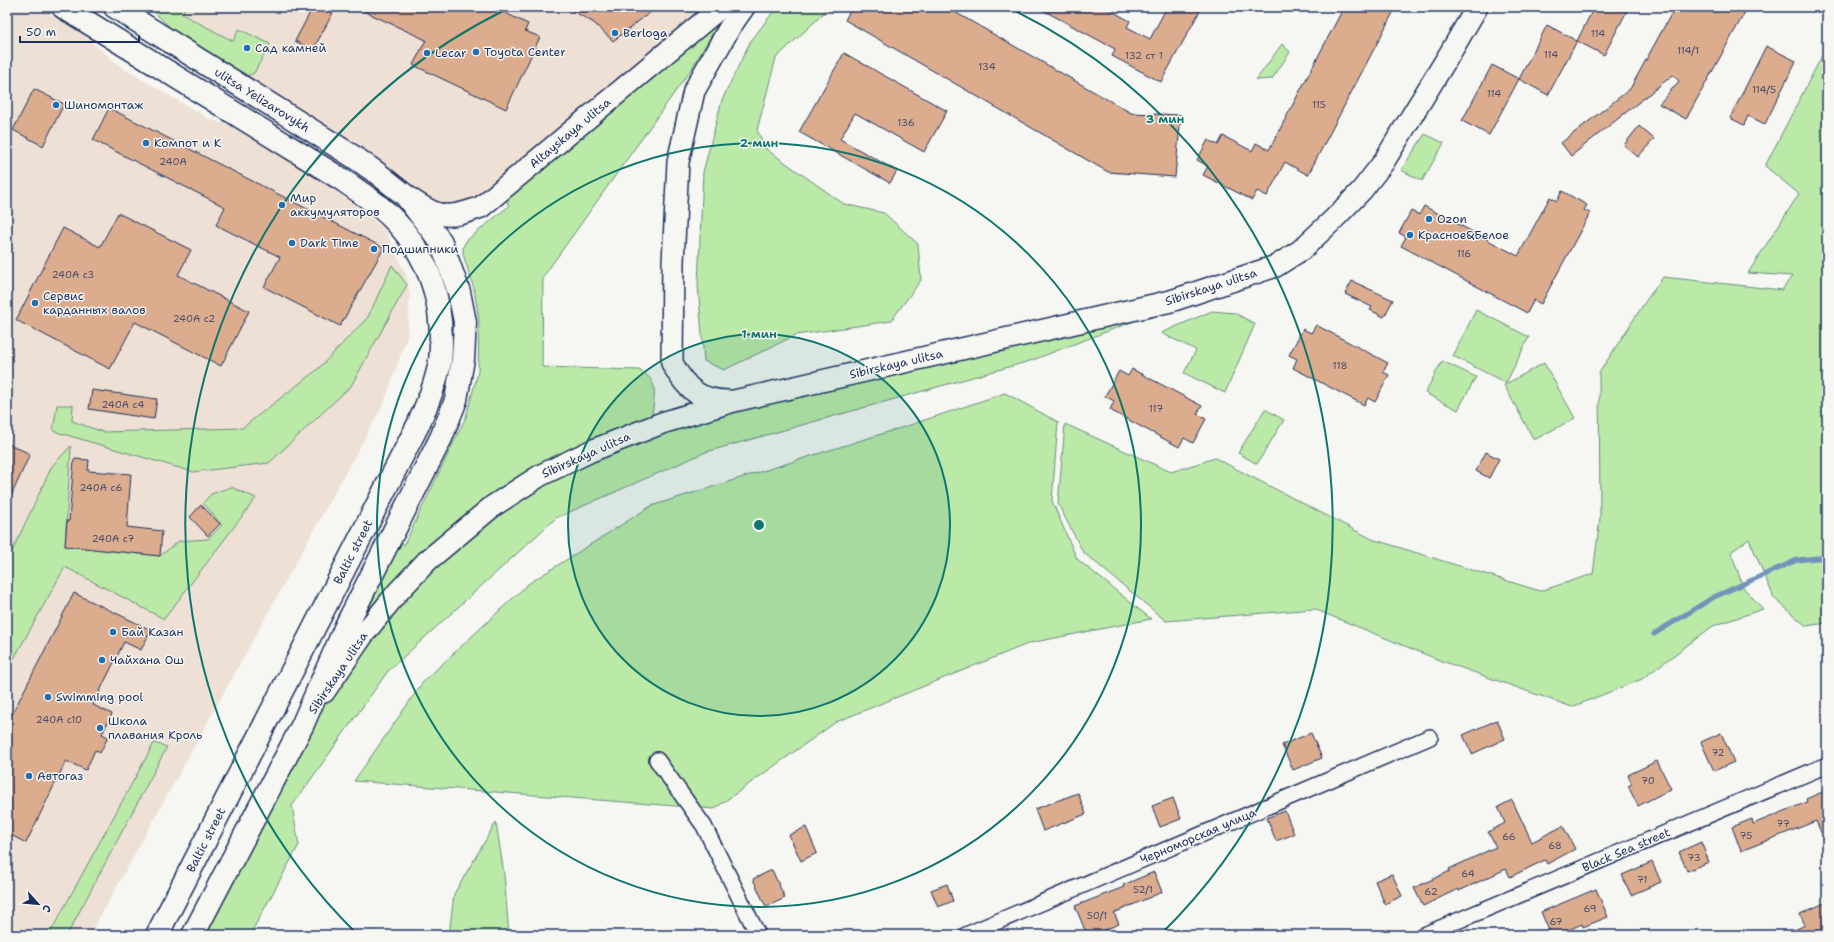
<svg xmlns="http://www.w3.org/2000/svg" width="1834" height="942" font-family="'Shantell Sans',sans-serif">
  <style>
    .built { fill: #eee0d4 }
    .green { fill: #bbe9a7; stroke: #6b8c82 }
    .lines { fill: none; stroke-linecap: round; stroke-linejoin: round }
    .stream { stroke: #7294ba; stroke-width: 5 }
    .building { fill: #dcac8e; stroke: #1b2f5e }
    .minor-casing { stroke: #1b2f5e; stroke-width: 18 }
    .secondary-casing { stroke: #1b2f5e; stroke-width: 24 }
    .primary-casing { stroke: #1b2f5e; stroke-width: 25 }
    .minor { stroke: #f6f6f2; stroke-width: 15 }
    .secondary { stroke: #f6f6f2; stroke-width: 21 }
    .primary { stroke: #f6f6f2; stroke-width: 22 }
    .ring { fill: none; stroke: #0f766e; stroke-width: 2 }
    .poi-dot { fill: #1f6fb2; stroke: #f6f6f2; stroke-width: 1.5 }
    .labels { text-anchor: middle; stroke-width: 3; stroke-linejoin: round; paint-order: stroke }
    .number-label { font-size: 10px; fill: #4b4e6a }
    .poi-label { font-size: 12px; fill: #1b2f5e; stroke: #f6f6f2; text-anchor: start }
    .street-label { font-size: 12px; fill: #1b2f5e; stroke: #f6f6f2 }
    .centre { fill: #0f766e; stroke: #f6f6f2; stroke-width: 2 }
    .ring-label { font-size: 12px; text-anchor: middle; font-weight: bold; fill: #0f766e; stroke: #f6f6f2; stroke-width: 3; stroke-linejoin: round; paint-order: stroke }
  </style>
  <rect width="100%" height="100%" fill="#f6f6f2"/>
  <filter id="ink" filterUnits="userSpaceOnUse"><feTurbulence type="fractalNoise" baseFrequency=".025" numOctaves="2"/><feDisplacementMap in="SourceGraphic" scale="8" xChannelSelector="R" yChannelSelector="G"/><feConvolveMatrix kernelMatrix="1 2 1 2 8 2 1 2 1" color-interpolation-filters="sRGB"/></filter>
  <g filter="url(#ink)">
    <g class="built">
      <polygon points="7,7 39,7 78,30 121,67 209,119 237,128 335,190 384,228 406,274 410,294 407,337 384,403 90,935 7,935"/>
      <polygon points="146,7 705,7 491,186 476,197 460,204 445,205 429,200 192,49 154,12"/>
    </g>
    <g class="green">
      <polygon points="155,7 185,7 182,14 233,41 239,29 270,44 254,73 245,77 192,49 154,12"/>
      <polygon points="777,7 827,7 823,14 776,58 757,130 766,149 844,204 884,213 918,244 921,280 891,321 796,335 724,370 704,361 698,284 703,172 722,100 750,42"/>
      <path d="M719,22L692,68L543,277L542,367L639,370C660,381 654,395 652,416L588,441L515,478L463,516L413,559L358,621L398,539L404,545L466,417L478,372L479,320L474,289L463,254V247L466,241L509,206L506,199Z"/>
      <polygon points="1282,44 1290,52 1272,79 1256,80"/>
      <polygon points="1827,46 1827,623 1806,626 1774,598 1749,539 1731,552 1743,587 1763,609 1713,626 1642,679 1572,707 1439,660 1314,609 1166,621 1083,552 1058,504 1065,424 1171,472 1215,458 1372,539 1540,591 1593,574 1600,518 1599,373 1645,302 1663,277 1782,290 1792,276 1748,273 1799,194 1765,166"/>
      <polygon points="1425,134 1444,143 1422,181 1401,170"/>
      <polygon points="392,265 407,285 351,386 269,463 193,472 53,431 57,405 73,405 72,421 103,432 242,428 318,369 368,317"/>
      <polygon points="1476,310 1529,337 1506,383 1453,356"/>
      <polygon points="1212,311 1235,313 1255,324 1225,393 1184,373 1196,350 1161,333"/>
      <polygon points="1150,315 1030,361 706,452 556,518 388,671 292,806 299,845 250,935 202,935 300,742 361,644 424,569 533,486 707,415"/>
      <polygon points="1442,361 1476,377 1458,410 1425,393"/>
      <polygon points="1544,363 1575,418 1534,440 1504,385"/>
      <polygon points="1005,393 1058,422 1052,501 1077,559 1151,619 1030,643 836,722 714,809 354,781 423,682 528,584 651,506 910,425"/>
      <polygon points="1265,409 1284,420 1257,464 1238,453"/>
      <polygon points="71,446 65,546 160,556 179,541 208,539 222,525 203,503 211,494 231,487 256,498 164,619 65,567 7,671 7,562 52,466"/>
      <polygon points="154,743 167,747 67,935 49,935"/>
      <polygon points="496,822 504,874 509,935 449,935 454,894"/>
    </g>
    <g class="lines">
      <polyline class="stream" points="1654,634 1714,597 1797,560 1827,557"/>
    </g>
    <g class="building">
      <polygon points="313,7 336,7 313,50 295,41"/>
      <polygon points="355,7 493,7 528,24 525,31 540,37 506,109 413,65 426,40"/>
      <polygon points="566,7 657,7 613,41 594,23"/>
      <polygon points="852,7 946,7 1131,113 1181,115 1175,177 1108,172 845,20"/>
      <polygon points="1037,7 1104,7 1130,21 1127,27 1150,39 1167,7 1202,7 1161,82 1112,56 1115,49"/>
      <polygon points="1344,7 1396,7 1308,175 1285,162 1267,196 1257,191 1252,200 1203,175 1208,166 1197,160 1208,140 1218,145 1223,136 1252,151 1256,143 1269,150"/>
      <polygon points="1594,7 1629,7 1604,55 1577,41"/>
      <polygon points="1675,7 1735,7 1745,12 1686,119 1659,104 1679,81 1673,75 1571,156 1561,143 1630,89"/>
      <polygon points="1547,25 1577,41 1548,95 1519,79"/>
      <polygon points="1766,46 1796,61 1765,124 1748,116 1744,125 1730,118"/>
      <polygon points="844,53 947,111 924,152 855,113 840,139 897,171 890,183 799,132"/>
      <polygon points="1492,65 1519,79 1489,135 1462,121"/>
      <polygon points="34,89 64,104 43,146 13,130"/>
      <polygon points="109,108 384,248 340,326 264,287 280,257 216,225 225,207 93,140"/>
      <polygon points="1639,126 1654,139 1638,157 1624,145"/>
      <polygon points="1562,191 1587,205 1584,210 1590,213 1541,304 1534,300 1527,313 1401,246 1406,237 1399,233 1411,211 1419,215 1424,206 1518,256 1550,197 1557,201"/>
      <polygon points="118,213 191,250 178,275 249,311 221,366 135,322 110,369 16,320 63,228 100,247"/>
      <polygon points="1352,281 1393,300 1384,317 1370,310 1372,307 1345,294"/>
      <polygon points="1316,325 1388,363 1383,372 1389,375 1375,402 1368,398 1364,405 1293,368 1297,359 1289,355 1303,329 1311,333"/>
      <polygon points="1132,369 1202,406 1197,414 1206,419 1193,443 1184,438 1179,447 1110,410 1114,401 1105,396 1119,371 1128,376"/>
      <polygon points="92,390 157,399 154,419 89,409"/>
      <polygon points="7,443 30,454 7,505"/>
      <polygon points="1486,452 1499,459 1489,478 1476,471"/>
      <polygon points="74,459 89,460 88,471 131,474 127,527 162,531 160,556 65,546 67,521 69,521"/>
      <polygon points="201,505 220,524 208,536 190,517"/>
      <polygon points="74,593 151,630 141,650 124,642 93,705 112,714 102,734 108,737 100,753 95,750 86,770 66,761 26,843 7,833 7,724"/>
      <polygon points="1497,720 1505,739 1472,754 1463,735"/>
      <polygon points="1311,733 1322,758 1293,770 1282,745"/>
      <polygon points="1721,733 1734,762 1714,771 1701,742"/>
      <polygon points="1657,761 1671,789 1638,806 1628,786 1632,784 1628,775"/>
      <polygon points="1827,790 1827,846 1816,821 1741,851 1732,827 1752,819 1753,824 1807,802 1806,799"/>
      <polygon points="1078,793 1086,814 1043,831 1035,809"/>
      <polygon points="1173,798 1181,819 1160,827 1152,806"/>
      <polygon points="1512,800 1532,842 1563,826 1575,849 1547,864 1545,860 1510,877 1506,869 1459,891 1458,889 1423,906 1414,888 1450,871 1449,869 1496,847 1488,832 1505,823 1498,807"/>
      <polygon points="1285,811 1294,834 1276,841 1267,818"/>
      <polygon points="806,827 817,853 801,861 789,835"/>
      <polygon points="1701,842 1709,862 1687,871 1679,852"/>
      <polygon points="1652,862 1661,882 1631,895 1622,875"/>
      <polygon points="772,870 785,898 766,907 753,879"/>
      <polygon points="1154,872 1162,892 1114,913 1119,924 1092,935 1087,935 1075,906 1124,887 1123,885"/>
      <polygon points="1392,874 1402,896 1385,904 1375,881"/>
      <polygon points="947,884 953,901 938,907 931,890"/>
      <polygon points="1596,889 1608,917 1583,927 1582,924 1557,935 1551,935 1541,912"/>
      <polygon points="1827,902 1827,935 1784,935 1805,925 1800,914"/>
    </g>
    <g class="lines">
      <defs>
        <g id="minor">
          <polyline points="657,760 704,826 758,935"/>
          <polyline points="966,935 1430,737"/>
          <polyline points="1424,935 1827,765"/>
        </g>
        <g id="secondary">
          <path d="M409,198C438,218 447,220 481,207L721,7"/>
          <path d="M730,401C699,401 686,389 672,363L673,262L678,162L694,91L730,27L744,7"/>
          <polyline points="324,692 363,635 397,593 427,561 493,506 541,475 591,451 662,423 734,401 1171,301 1276,266 1301,250 1333,220 1362,190 1383,163 1449,55 1477,7"/>
        </g>
        <g id="primary">
          <path d="M63,7L341,179C360,192 379,204 394,220C426,253 441,295 441,340C441,347 441,354 440,361C436,384 427,404 418,425L157,935"/>
          <polyline points="115,7 354,157 377,173 406,196 441,242 459,292 465,322 463,359 456,400 441,438 346,626 302,726 193,935"/>
        </g>
      </defs>
      <use href="#minor" class="minor-casing"/>
      <use href="#secondary" class="secondary-casing"/>
      <use href="#primary" class="primary-casing"/>
      <use href="#minor" class="minor"/>
      <use href="#secondary" class="secondary"/>
      <use href="#primary" class="primary"/>
    </g>
  </g>
  <circle cx="759" cy="525" r="191" fill="#0f766e" fill-opacity=".12"/>
  <g class="ring">
    <circle cx="759" cy="525" r="191"/>
    <circle cx="759" cy="525" r="382"/>
    <path d="M357 934A574 574 0 0 1 507 9M1011 9A574 574 0 0 1 1161 934"/>
  </g>
  <g class="poi-dot">
    <circle cx="615" cy="33" r="4"/>
    <circle cx="247" cy="48" r="4"/>
    <circle cx="476" cy="52" r="4"/>
    <circle cx="427" cy="53" r="4"/>
    <circle cx="56" cy="105" r="4"/>
    <circle cx="146" cy="143" r="4"/>
    <circle cx="282" cy="205" r="4"/>
    <circle cx="1429" cy="219" r="4"/>
    <circle cx="1410" cy="235" r="4"/>
    <circle cx="292" cy="243" r="4"/>
    <circle cx="374" cy="249" r="4"/>
    <circle cx="35" cy="303" r="4"/>
    <circle cx="113" cy="632" r="4"/>
    <circle cx="102" cy="660" r="4"/>
    <circle cx="48" cy="697" r="4"/>
    <circle cx="100" cy="728" r="4"/>
    <circle cx="29" cy="776" r="4"/>
  </g>
  <g class="labels">
    <g class="number-label">
      <text x="1598" y="37">114</text>
      <text x="1688" y="54">114/1</text>
      <text x="1551" y="58">114</text>
      <text x="1144" y="59">132 ст 1</text>
      <text x="987" y="70">134</text>
      <text x="1764" y="93">114/5</text>
      <text x="1494" y="97">114</text>
      <text x="1319" y="108">115</text>
      <text x="906" y="126">136</text>
      <text x="173" y="165">240А</text>
      <text x="1464" y="257">116</text>
      <text x="73" y="278">240А с3</text>
      <text x="194" y="322">240А с2</text>
      <text x="1340" y="369">118</text>
      <text x="123" y="408">240А с4</text>
      <text x="1156" y="412">117</text>
      <text x="101" y="491">240А с6</text>
      <text x="113" y="542">240А с7</text>
      <text x="59" y="723">240А с10</text>
      <text x="1718" y="756">72</text>
      <text x="1648" y="784">70</text>
      <text x="1783" y="827">77</text>
      <text x="1746" y="839">75</text>
      <text x="1509" y="840">66</text>
      <text x="1555" y="849">68</text>
      <text x="1694" y="861">73</text>
      <text x="1468" y="877">64</text>
      <text x="1642" y="883">71</text>
      <text x="1143" y="893">52/1</text>
      <text x="1431" y="895">62</text>
      <text x="1590" y="912">69</text>
      <text x="1097" y="919">50/1</text>
      <text x="1556" y="925">67</text>
    </g>
    <g class="poi-label">
      <text x="623" y="37">Berloga</text>
      <text x="255" y="52">Сад камней</text>
      <text x="484" y="56">Toyota Center</text>
      <text x="435" y="57">Lecar</text>
      <text x="64" y="109">Шиномонтаж</text>
      <text x="154" y="147">Компот и К</text>
      <text x="290" y="202">Мир<tspan x="290" dy="14">аккумуляторов</tspan></text>
      <text x="1437" y="223">Ozon</text>
      <text x="1418" y="239">Красное&amp;Белое</text>
      <text x="300" y="247">Dark Time</text>
      <text x="382" y="253">Подшипники</text>
      <text x="43" y="300">Сервис<tspan x="43" dy="14">карданных валов</tspan></text>
      <text x="121" y="636">Бай Казан</text>
      <text x="110" y="664">Чайхана Ош</text>
      <text x="56" y="701">Swimming pool</text>
      <text x="108" y="725">Школа<tspan x="108" dy="14">плавания Кроль</tspan></text>
      <text x="37" y="780">Автогаз</text>
    </g>
    <g class="street-label">
      <text transform="translate(262 100) rotate(32)" y="4">ulitsa Yelizarovykh</text>
      <text transform="translate(570 133) rotate(-40)" y="4">Altayskaya ulitsa</text>
      <text transform="translate(1211 287) rotate(-18)" y="4">Sibirskaya ulitsa</text>
      <text transform="translate(896 364) rotate(-13)" y="4">Sibirskaya ulitsa</text>
      <text transform="translate(586 455) rotate(-24)" y="4">Sibirskaya ulitsa</text>
      <text transform="translate(353 552) rotate(-63)" y="4">Baltic street</text>
      <text transform="translate(338 673) rotate(-56)" y="4">Sibirskaya ulitsa</text>
      <text transform="translate(1198 836) rotate(-23)" y="4">Черноморская улица</text>
      <text transform="translate(206 840) rotate(-63)" y="4">Baltic street</text>
      <text transform="translate(1626 850) rotate(-23)" y="4">Black Sea street</text>
    </g>
  </g>
  <circle cx="759" cy="525" r="6" class="centre"/>
  <g class="ring-label">
    <text x="1165" y="123">3 мин</text>
    <text x="759" y="147">2 мин</text>
    <text x="759" y="338">1 мин</text>
  </g>
  <rect width="1834" height="942" fill="none" stroke="#f6f6f2" stroke-width="24"/>
  <rect x="12" y="12" width="1810" height="918" fill="none" stroke="#1b2f5e" stroke-width="1.5" filter="url(#ink)"/>
  <g transform="translate(38 904) rotate(117)" stroke="#f6f6f2" stroke-width="3" paint-order="stroke">
  <path d="M0-3L7 15L0 10L-7 15Z" fill="#1b2f5e"/>
  <text y="-6" font-size="11" font-weight="bold" text-anchor="middle" fill="#1b2f5e">С</text>
  </g>
  <path d="M20 36v6h119v-6" fill="none" stroke="#1b2f5e" stroke-width="2"/>
  <text x="26" y="36" font-size="12" fill="#1b2f5e" stroke="#f6f6f2" stroke-width="3" paint-order="stroke">50 m</text>
</svg>
